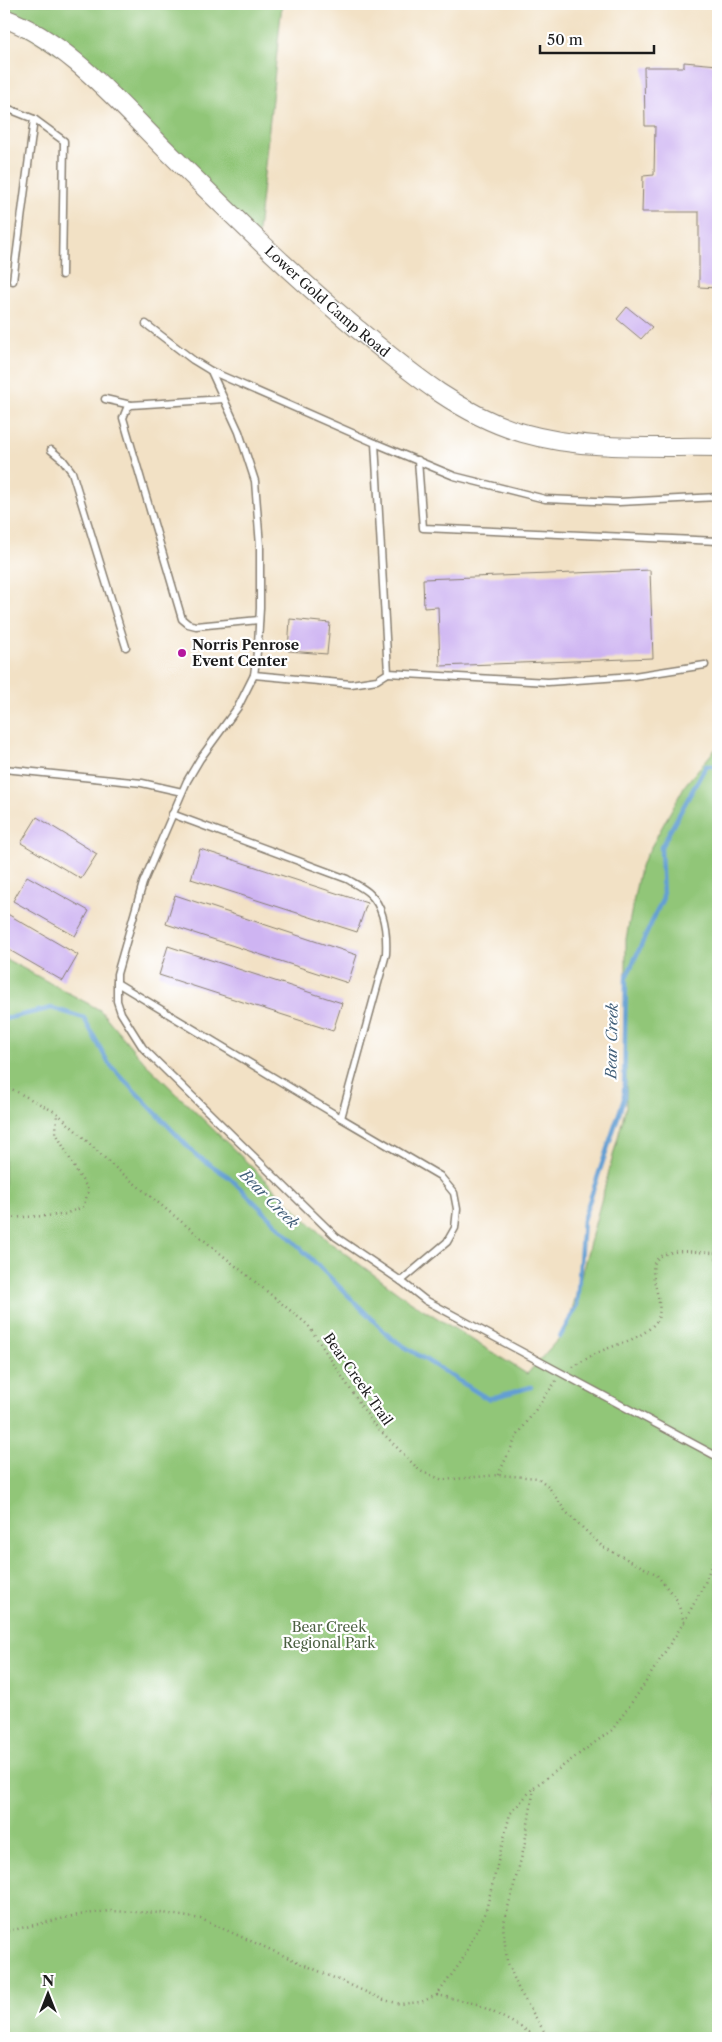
<svg xmlns="http://www.w3.org/2000/svg" width="722" height="2042" font-family="'Libre Caslon Text',serif">
  <style>
    .green { fill: #91c678; stroke: #56714a }
    .lines { fill: none; stroke-linecap: round; stroke-linejoin: round }
    .stream { stroke: #639fd3; stroke-width: 4.5 }
    .building { fill: #ceb4f2 }
    .lane-casing { stroke: #877e70; stroke-width: 9 }
    .secondary-casing { stroke: #877e70; stroke-width: 20 }
    .path { stroke: #877e70; stroke-width: 2.5; stroke-dasharray: 1 4; stroke-linecap: butt }
    .lane { stroke: #fff; stroke-width: 6 }
    .secondary { stroke: #fff; stroke-width: 18 }
    .poi-dot { fill: #b5179e; stroke: #fff; stroke-width: 2 }
    .labels { text-anchor: middle; stroke-width: 4.5; stroke-linejoin: round; paint-order: stroke }
    .street-label { font-size: 14px; fill: #1c1c1c; stroke: #fff }
    .poi-label { font-size: 14px; font-weight: bold; fill: #1c1c1c; stroke: #fff; text-anchor: start }
    .park-label { font-size: 14px; fill: #4b6041; stroke: #fff }
    .water-label { font-size: 15px; font-style: italic; fill: #405e78; stroke: #fff }
  </style>
  <rect width="100%" height="100%" fill="#fff"/>
  <filter id="ink" filterUnits="userSpaceOnUse"><feTurbulence type="fractalNoise" baseFrequency=".02" numOctaves="2"/><feDisplacementMap in="SourceGraphic" scale="10" xChannelSelector="R" yChannelSelector="G"/><feConvolveMatrix kernelMatrix="1 2 1 2 8 2 1 2 1" color-interpolation-filters="sRGB"/></filter>
  <filter id="wash" filterUnits="userSpaceOnUse"><feTurbulence type="fractalNoise" baseFrequency=".0096" numOctaves="4" result="noise"/><feDisplacementMap in="SourceGraphic" scale="20" xChannelSelector="R" yChannelSelector="G"/><feGaussianBlur stdDeviation="1.12" result="paint"/><feColorMatrix in="noise" values="0 0 0 0 0 0 0 0 0 0 0 0 0 0 0 0 0 1.4 0 .05"/><feComposite in="paint" operator="in"/></filter>
  <g filter="url(#wash)">
    <rect width="100%" height="100%" fill="#f2e1c5"/>
    <g class="green">
      <polygon points="4,4 282,4 257,241 87,71 4,22"/>
      <polygon points="718,746 718,2038 4,2038 4,958 100,1010 144,1062 328,1241 407,1299 527,1374 567,1329 626,1107 626,939 640,867 685,785"/>
    </g>
    <g class="lines">
      <g class="stream">
        <polyline points="4,1019 52,1008 84,1018 109,1064 197,1156 229,1177 391,1338 488,1399 531,1387"/>
        <polyline points="560,1337 577,1306 583,1220 624,1099 626,978 663,898 661,847 706,766 718,766"/>
      </g>
    </g>
    <g id="blocks">
      <g class="building">
        <polygon points="684,62 718,65 718,288 699,287 699,212 642,212 643,176 654,175 655,126 645,126 644,67 684,67"/>
        <polygon points="627,307 652,327 641,339 617,319"/>
        <polygon points="650,570 653,658 440,666 438,607 424,608 423,579"/>
        <polygon points="290,619 330,623 327,654 288,651"/>
        <polygon points="37,817 97,854 81,879 21,843"/>
        <polygon points="200,849 367,903 357,932 191,879"/>
        <polygon points="27,876 89,911 75,936 13,901"/>
        <polygon points="175,895 357,955 348,983 166,924"/>
        <polygon points="4,912 78,955 63,981 4,947"/>
        <polygon points="168,946 342,1003 333,1031 159,975"/>
      </g>
    </g>
  </g>
  <g filter="url(#ink)">
    <use href="#blocks" fill-opacity="0" stroke="#877e70" stroke-width="1"/>
    <g class="lines">
      <defs>
        <g id="lane">
          <polyline points="4,107 34,119 64,141 62,275"/>
          <polyline points="13,281 34,119"/>
          <polyline points="146,324 193,360 211,371 239,432 255,481 260,546 260,608 258,644 254,675 238,707 200,759 187,781 143,883 117,974 117,1001 121,1013 143,1048 336,1237 401,1281 425,1300 718,1457"/>
          <polyline points="211,371 375,443 388,673 377,680 351,684 254,675"/>
          <polyline points="105,399 131,405"/>
          <polyline points="224,399 131,405 127,408 123,418 182,619 188,624 196,626 259,620"/>
          <polyline points="375,443 454,476 545,499 619,502 718,497"/>
          <polyline points="51,450 63,460 72,472 126,647"/>
          <polyline points="418,460 423,528 718,541"/>
          <polyline points="388,673 548,682 634,676 705,665"/>
          <polyline points="4,769 142,783 182,792"/>
          <path d="M117,983L341,1118L386,954C387,935 385,909 370,894C364,888 355,884 347,879L172,814"/>
          <polyline points="341,1118 440,1176 454,1193 457,1209 455,1228 447,1242 401,1281"/>
        </g>
        <g id="secondary">
          <path id="s1" d="M4,18C66,41 116,100 162,146C225,208 287,270 355,327C406,369 459,415 523,433C585,451 654,446 718,447"/>
        </g>
      </defs>
      <use href="#lane" class="lane-casing"/>
      <use href="#secondary" class="secondary-casing"/>
      <g class="path">
        <polyline points="4,1085 57,1113 112,1165 308,1325 372,1422 420,1471 443,1480 498,1475 538,1478 548,1486 566,1512 603,1547 656,1574 677,1600 684,1622 640,1691 612,1730 534,1787 510,1814 485,1914 461,1962 437,1995 421,2002 401,2004 384,2000 201,1919 163,1913 109,1911 78,1915 4,1932"/>
        <polyline points="4,1218 62,1215 83,1207 89,1190 78,1174 56,1133 57,1113"/>
        <polyline points="715,1253 718,1263"/>
        <path d="M573,1367C581,1362 589,1357 597,1353C615,1344 641,1340 655,1323C672,1303 633,1261 669,1253C682,1249 701,1253 715,1253L718,1249"/>
        <polyline points="498,1475 517,1436 556,1381"/>
        <polyline points="684,1622 705,1583 718,1547"/>
        <polyline points="534,1788 524,1848 503,1926 507,1961 519,1990 548,2038"/>
        <polyline points="437,1995 477,2004 510,2021 540,2038"/>
      </g>
      <use href="#lane" class="lane"/>
      <use href="#secondary" class="secondary"/>
    </g>
  </g>
  <circle class="poi-dot" cx="182" cy="653" r="5"/>
  <g class="labels">
    <g class="street-label">
      <text dy="5" stroke="none"><textPath href="#s1" startOffset="432">Lower Gold Camp Road</textPath></text>
      <text transform="translate(358 1379) rotate(55)" y="5">Bear Creek Trail</text>
    </g>
    <g class="poi-label">
      <text x="192" y="650">Norris Penrose<tspan x="192" dy="16">Event Center</tspan></text>
    </g>
    <g class="park-label">
      <text x="329" y="1632">Bear Creek<tspan x="329" dy="16">Regional Park</tspan></text>
    </g>
    <g class="water-label">
      <text transform="translate(612 1041) rotate(-89)" y="5">Bear Creek</text>
      <text transform="translate(269 1199) rotate(45)" y="5">Bear Creek</text>
    </g>
  </g>
  <rect width="722" height="2042" fill="none" stroke="#fff" stroke-width="20"/>
  <g transform="translate(48 1994)" stroke="#ffffff" stroke-width="4" paint-order="stroke">
  <path d="M0-4L9 19L0 12L-9 19Z" fill="#1c1c1c"/>
  <text y="-8" font-size="14" font-weight="bold" text-anchor="middle" fill="#1c1c1c">N</text>
  </g>
  <path d="M540 45v8h114v-8" fill="none" stroke="#1c1c1c" stroke-width="2.5"/>
  <text x="547" y="45" font-size="15" fill="#1c1c1c" stroke="#ffffff" stroke-width="4" paint-order="stroke">50 m</text>
</svg>
